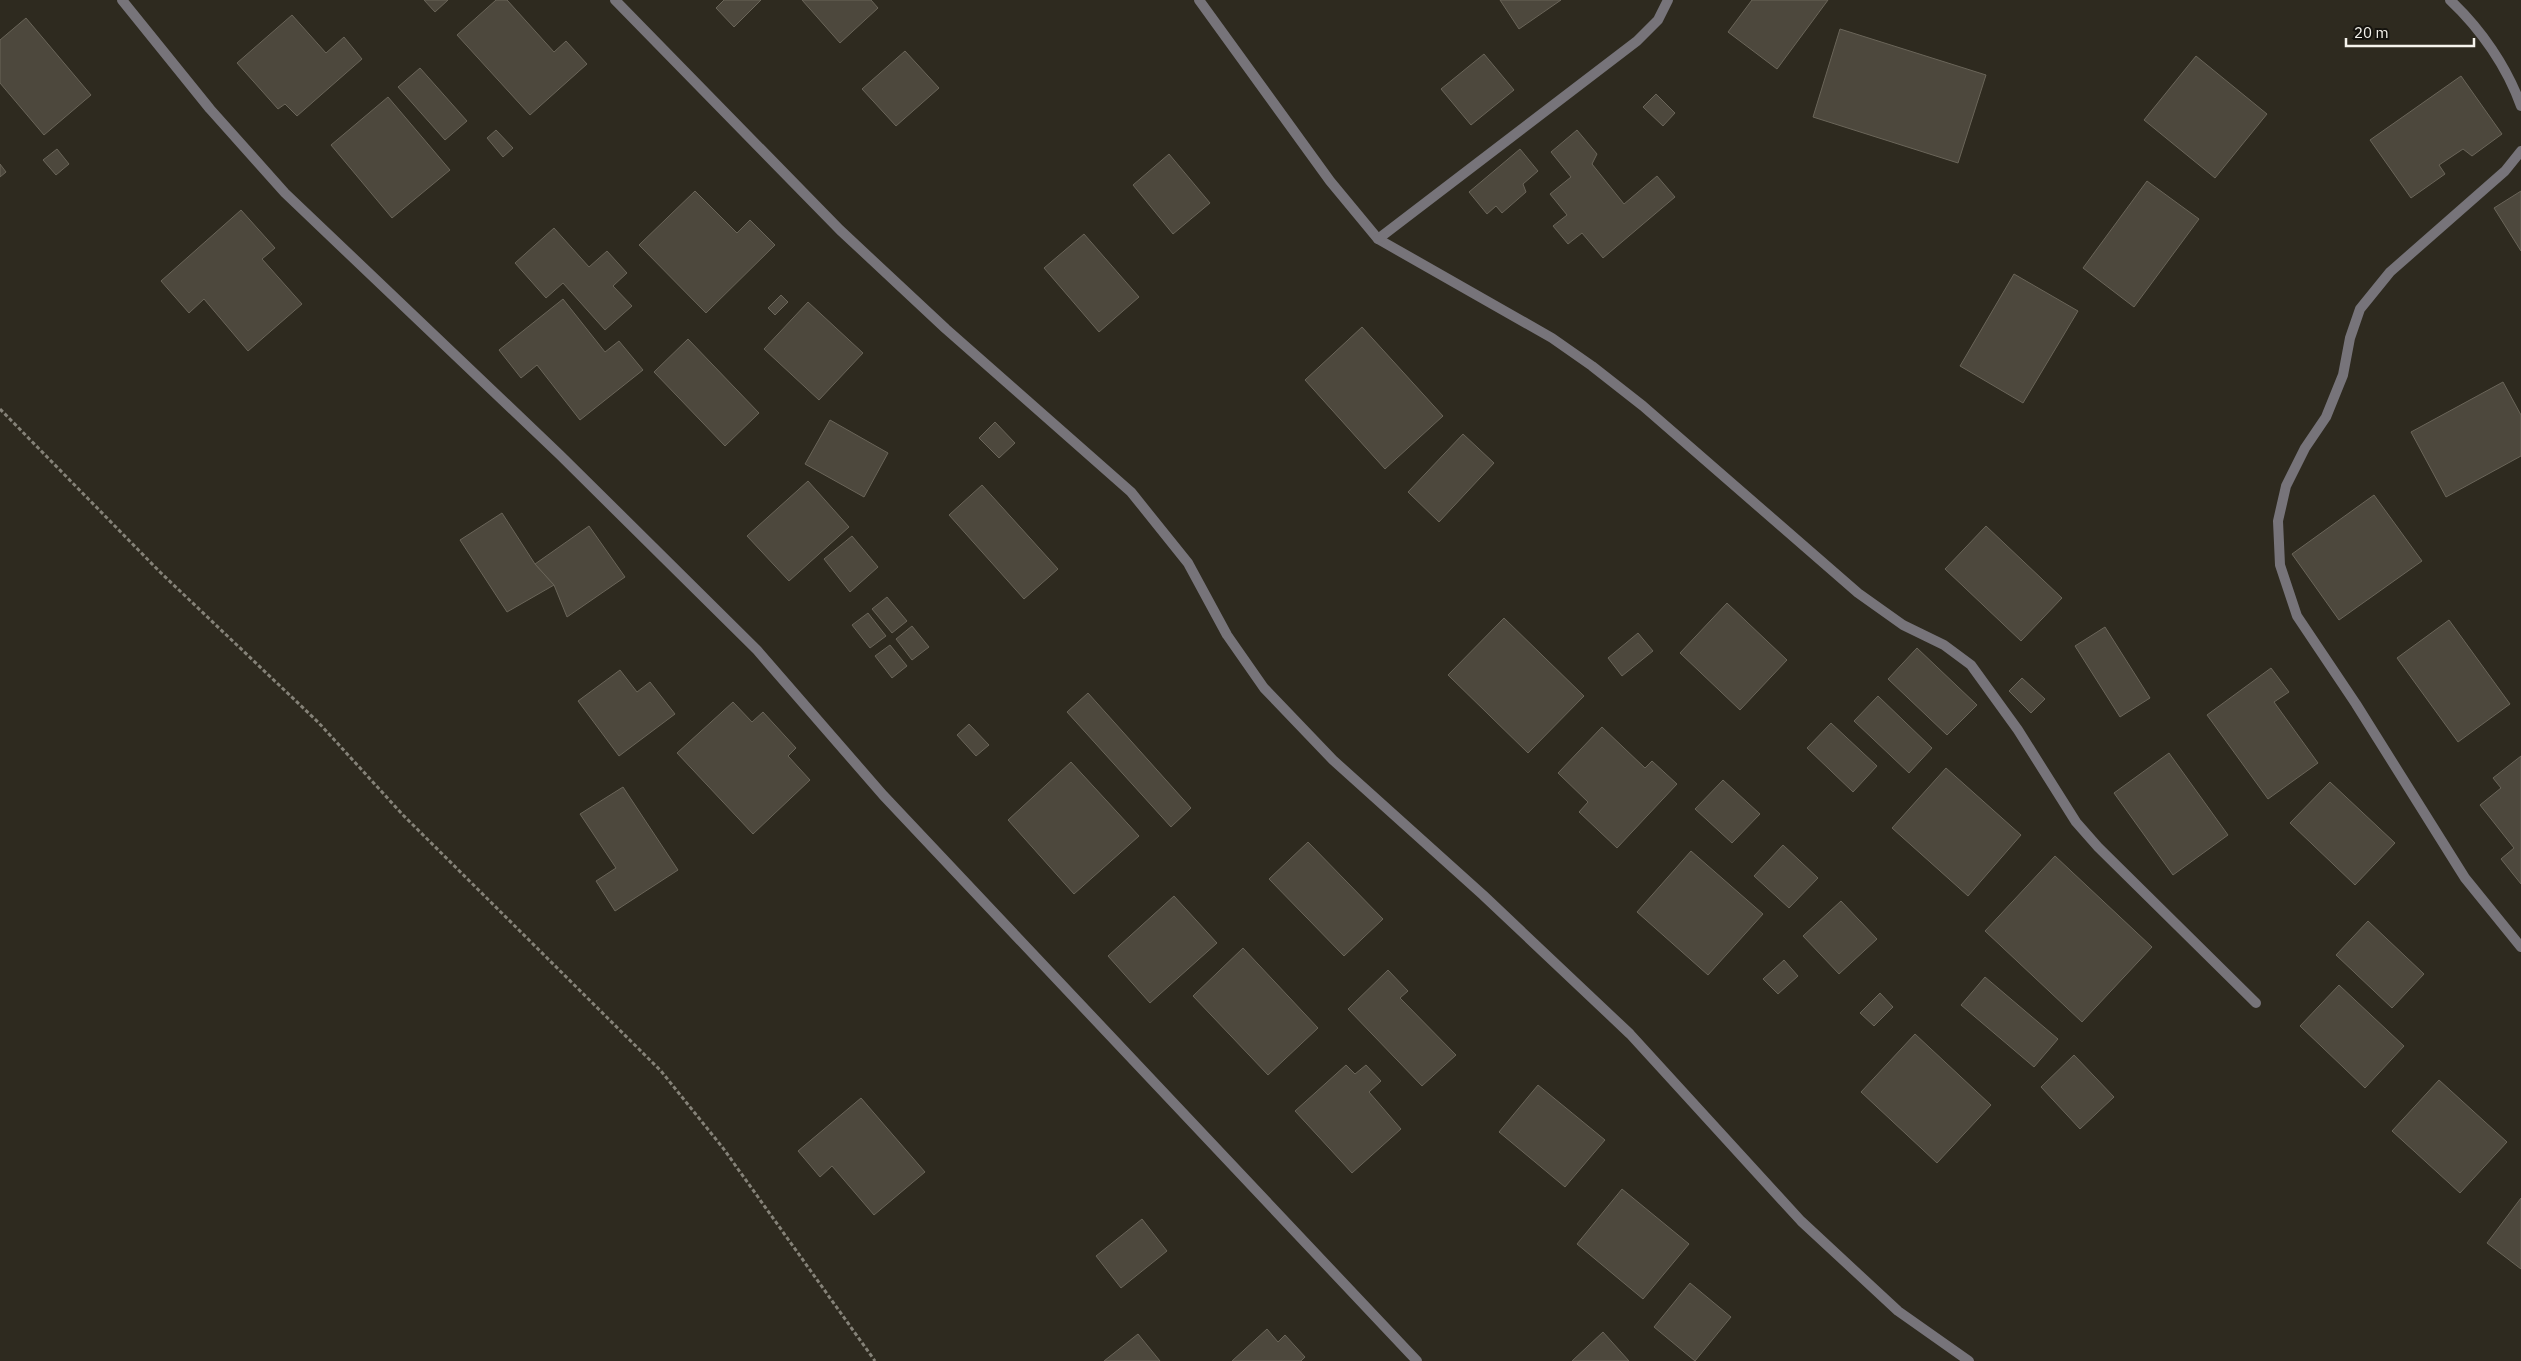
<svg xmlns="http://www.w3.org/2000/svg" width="2521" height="1361" font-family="'IBM Plex Sans',sans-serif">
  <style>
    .building { fill: #4d483d; stroke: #6a6559 }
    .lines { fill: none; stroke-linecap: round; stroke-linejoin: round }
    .path { stroke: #858278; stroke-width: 3; stroke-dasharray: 4 2.5; stroke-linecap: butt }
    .street { stroke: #77747a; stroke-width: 10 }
  </style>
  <rect width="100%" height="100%" fill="#2e2a1f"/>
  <g class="building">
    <polygon points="424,0 448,0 435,12"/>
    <polygon points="496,0 507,0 554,52 566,41 587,64 530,115 457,35"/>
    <polygon points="724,0 761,0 734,27 716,8"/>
    <polygon points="802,0 871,0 878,8 840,43"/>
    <polygon points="1500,0 1561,0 1519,29"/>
    <polygon points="1752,0 1828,0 1777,69 1728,32"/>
    <polygon points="292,15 326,53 344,37 362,59 297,116 285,104 278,109 237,63"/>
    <polygon points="26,18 91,95 44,135 0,83 0,40"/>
    <polygon points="1840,29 1986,75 1958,163 1813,117"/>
    <polygon points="905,51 939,88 896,126 862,89"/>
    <polygon points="1484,54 1514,90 1471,125 1441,89"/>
    <polygon points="2196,56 2267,114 2215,178 2144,120"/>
    <polygon points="420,68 467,121 445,140 398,87"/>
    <polygon points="2461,76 2502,134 2472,156 2463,149 2439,165 2445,174 2411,198 2370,140"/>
    <polygon points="1656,94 1675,113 1663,126 1643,107"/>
    <polygon points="388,97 450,170 392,218 331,145"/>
    <polygon points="496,130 513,148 503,157 487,138"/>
    <polygon points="1577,130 1597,154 1592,164 1624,204 1657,176 1675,197 1603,258 1582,233 1568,244 1553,226 1567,215 1550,194 1571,177 1551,152"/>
    <polygon points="57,149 69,164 56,175 43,160"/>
    <polygon points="1520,149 1538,171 1523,184 1526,192 1502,213 1496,206 1487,214 1469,192"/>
    <polygon points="1169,154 1210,203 1173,234 1133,185"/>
    <polygon points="0,164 6,172 0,177"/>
    <polygon points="2147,181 2199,219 2134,307 2083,268"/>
    <polygon points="695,191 737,233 750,220 775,245 706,313 639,245"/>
    <polygon points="2521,191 2521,251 2494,208"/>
    <polygon points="241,210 275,248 262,259 302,304 248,351 204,299 189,313 161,281"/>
    <polygon points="554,228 589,267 607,251 627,273 613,286 632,306 605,330 563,283 546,298 515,263"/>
    <polygon points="1084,234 1139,297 1099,332 1044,268"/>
    <polygon points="2014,274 2078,311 2023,403 1960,366"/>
    <polygon points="781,295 788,302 775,315 768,308"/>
    <polygon points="563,299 605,352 619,341 643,370 580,420 537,365 521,378 499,350"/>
    <polygon points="808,302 863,353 819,400 764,349"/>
    <polygon points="1362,327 1443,416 1385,469 1305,380"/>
    <polygon points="688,339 759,413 725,446 654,372"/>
    <polygon points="2503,382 2521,415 2521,456 2446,497 2411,432"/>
    <polygon points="830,420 888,453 864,497 805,464"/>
    <polygon points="995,422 1015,443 999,458 979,438"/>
    <polygon points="1463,434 1494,463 1439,522 1408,492"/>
    <polygon points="808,481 849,527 789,581 747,536"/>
    <polygon points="982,485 1058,569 1024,599 949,515"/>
    <polygon points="2374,495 2422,561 2339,620 2292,554"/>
    <polygon points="502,513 535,564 554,585 507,612 460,540"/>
    <polygon points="589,526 625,577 567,617 554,585 535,564"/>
    <polygon points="1986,526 2062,598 2021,641 1945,569"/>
    <polygon points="852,536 878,567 850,592 824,559"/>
    <polygon points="887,597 907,621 892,633 872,609"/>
    <polygon points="1727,603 1787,660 1740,710 1680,653"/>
    <polygon points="868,613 886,636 870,648 852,625"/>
    <polygon points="1504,618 1584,696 1528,753 1448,675"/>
    <polygon points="2449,620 2510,704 2458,742 2397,658"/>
    <polygon points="912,626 929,647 912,660 896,639"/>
    <polygon points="2105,627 2150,698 2120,717 2075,646"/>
    <polygon points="1638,633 1653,651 1622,676 1608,658"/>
    <polygon points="890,645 907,666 892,678 875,656"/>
    <polygon points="1917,648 1977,705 1947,735 1888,679"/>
    <polygon points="2271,668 2289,692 2274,702 2318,763 2268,799 2207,715"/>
    <polygon points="620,670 637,692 650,682 675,714 619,756 578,701"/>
    <polygon points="2022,678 2045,699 2031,713 2009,691"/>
    <polygon points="1088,693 1191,808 1171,827 1067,712"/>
    <polygon points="1878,696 1932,748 1909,773 1854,721"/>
    <polygon points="733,702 752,722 763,712 796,748 788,756 810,780 753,834 677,753"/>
    <polygon points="1831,723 1877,766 1853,792 1807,748"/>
    <polygon points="969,724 989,745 976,756 957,735"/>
    <polygon points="1602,727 1645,768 1652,761 1677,784 1617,848 1579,812 1588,802 1558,773"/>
    <polygon points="2169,753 2228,835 2173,875 2114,793"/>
    <polygon points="2521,756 2521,884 2501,859 2514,848 2480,805 2501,788 2493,778"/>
    <polygon points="1071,762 1139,836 1074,894 1008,820"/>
    <polygon points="1946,768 2021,835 1968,896 1892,828"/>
    <polygon points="1723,780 1760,814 1732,843 1695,809"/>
    <polygon points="2330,782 2395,843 2355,885 2290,823"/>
    <polygon points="623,787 678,870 615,911 596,881 616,868 580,814"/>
    <polygon points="1308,842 1383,919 1344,956 1269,879"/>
    <polygon points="1783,845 1818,878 1789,908 1754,876"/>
    <polygon points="1691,851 1763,914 1708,975 1637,912"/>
    <polygon points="2055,856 2152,947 2082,1022 1985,931"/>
    <polygon points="1174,896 1217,943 1150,1003 1108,956"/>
    <polygon points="1841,901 1877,939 1839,974 1803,936"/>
    <polygon points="2368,921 2424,974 2392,1008 2336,955"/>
    <polygon points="1243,948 1318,1028 1268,1075 1193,996"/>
    <polygon points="1784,960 1798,976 1778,994 1763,979"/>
    <polygon points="1388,970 1408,991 1400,998 1456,1055 1422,1086 1348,1009"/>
    <polygon points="1985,977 2058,1039 2034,1067 1961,1005"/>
    <polygon points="2339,985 2404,1046 2365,1088 2300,1026"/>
    <polygon points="1880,993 1893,1007 1874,1026 1860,1013"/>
    <polygon points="1915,1034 1991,1105 1937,1163 1861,1092"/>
    <polygon points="2074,1055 2114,1097 2080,1129 2041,1087"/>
    <polygon points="1346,1065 1355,1074 1366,1065 1381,1081 1369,1092 1401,1129 1352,1173 1295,1111"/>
    <polygon points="2439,1080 2507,1142 2460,1193 2392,1131"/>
    <polygon points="1538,1085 1605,1140 1565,1187 1499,1132"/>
    <polygon points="861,1098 925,1172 874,1215 832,1166 820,1177 798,1151"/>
    <polygon points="1622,1189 1689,1244 1643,1299 1577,1244"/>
    <polygon points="2521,1198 2521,1269 2487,1243"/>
    <polygon points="1142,1219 1167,1251 1121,1288 1096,1256"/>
    <polygon points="1690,1283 1731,1317 1695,1361 1654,1327"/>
    <polygon points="1267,1329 1278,1342 1285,1335 1305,1357 1301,1361 1232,1361"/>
    <polygon points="1603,1332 1629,1361 1572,1361"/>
    <polygon points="1138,1334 1160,1361 1104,1361"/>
  </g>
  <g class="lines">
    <polyline class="path" points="0,409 160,572 318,722 403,815 661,1071 723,1148 875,1361"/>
    <g class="street">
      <polyline points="122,0 210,109 285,193 560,455 757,650 883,795 1417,1361"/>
      <polyline points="615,0 840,230 946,329 1131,492 1188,563 1227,635 1264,688 1333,760 1483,895 1630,1034 1801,1221 1898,1311 1969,1361"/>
      <polyline points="1199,0 1330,181 1378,239 1552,338 1592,366 1643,406 1858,593 1903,625 1944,645 1971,665 2018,730 2076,822 2098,847 2256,1003"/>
      <path d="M2450,0C2481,29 2507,67 2521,106"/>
      <polyline points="2521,151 2505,171 2390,272 2360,309 2350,338 2343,375 2326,417 2305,448 2286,486 2278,521 2280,565 2297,616 2356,704 2465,878 2521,947"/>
      <polyline points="1378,239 1637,41 1658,20 1668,0"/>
    </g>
  </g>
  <path d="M2346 38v8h128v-8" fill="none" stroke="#f5f3ec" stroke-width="2.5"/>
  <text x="2354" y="38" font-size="15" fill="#f5f3ec" stroke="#15130e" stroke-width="4" paint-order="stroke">20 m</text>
</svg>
